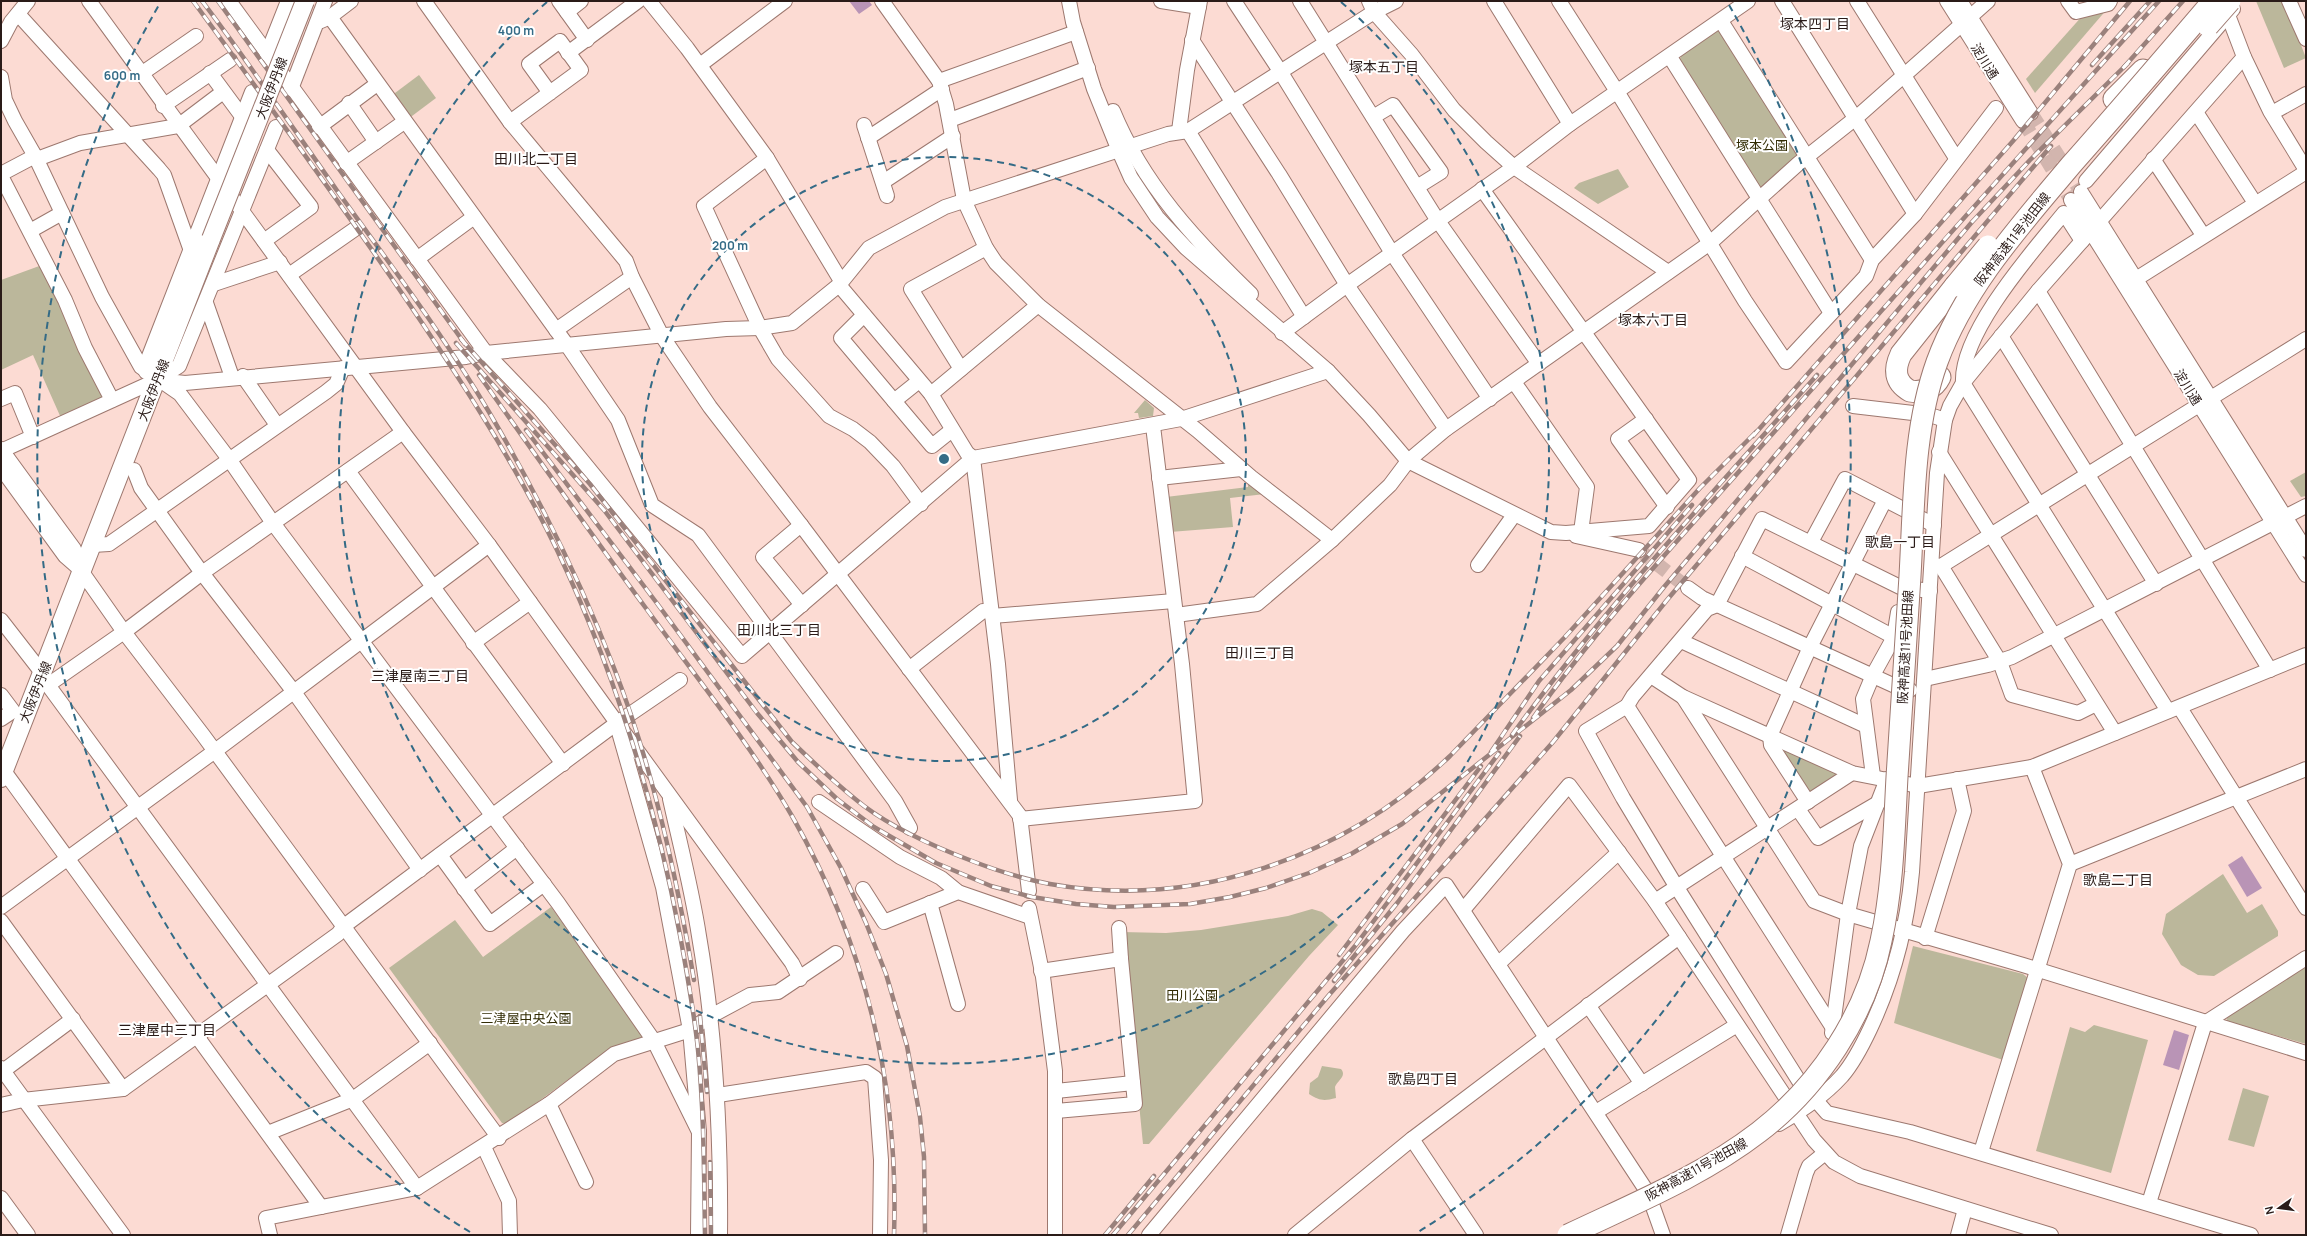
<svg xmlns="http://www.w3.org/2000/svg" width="2307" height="1236" font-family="Manrope,'Noto Sans JP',sans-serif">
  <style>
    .green { fill: #bbb79b }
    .water { fill: #b994b6 }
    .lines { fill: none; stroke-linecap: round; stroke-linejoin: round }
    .minor-tunnel { stroke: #d2b5ae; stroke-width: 14; stroke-dasharray: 14 7; stroke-linecap: butt }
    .minor-casing { stroke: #9d786f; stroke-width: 16 }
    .major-casing { stroke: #9d786f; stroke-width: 20 }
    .highway-casing { stroke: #9d786f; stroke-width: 23 }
    .minor { stroke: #fff; stroke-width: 14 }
    .major { stroke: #fff; stroke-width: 18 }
    .highway { stroke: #fff; stroke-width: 21 }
    .rail-casing { stroke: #9a817c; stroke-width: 4.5 }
    .rail { stroke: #fff; stroke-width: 3; stroke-dasharray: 9; stroke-linecap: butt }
    .major-bridge-casing { stroke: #9d786f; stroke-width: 20; stroke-linecap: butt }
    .highway-bridge-casing { stroke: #9d786f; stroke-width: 23; stroke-linecap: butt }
    .major-bridge { stroke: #fff; stroke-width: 18 }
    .highway-bridge { stroke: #fff; stroke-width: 21 }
    .ring { fill: none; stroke: #346b86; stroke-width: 2; stroke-dasharray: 7 5 }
    .labels { text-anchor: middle; stroke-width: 4; stroke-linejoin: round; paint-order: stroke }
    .street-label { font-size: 13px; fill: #2a1b18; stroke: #fff }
    .park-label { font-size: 13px; fill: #322c04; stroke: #fff }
    .neighbourhood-label { font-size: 14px; fill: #2a1b18; stroke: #fff }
    .centre { fill: #346b86; stroke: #fff; stroke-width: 2 }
    .ring-label { font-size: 12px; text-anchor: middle; font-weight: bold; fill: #346b86; stroke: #fff; stroke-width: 4; stroke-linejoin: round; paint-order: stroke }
  </style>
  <rect width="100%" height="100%" fill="#fcdbd3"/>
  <g class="green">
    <polygon points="2256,1 2284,1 2306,58 2284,68"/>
    <polygon points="2108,8 2035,93 2026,79 2084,14"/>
    <polygon points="1715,31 1721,31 1797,151 1797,158 1763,187 1757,186 1680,59 1681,56"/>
    <polygon points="419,75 436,98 408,119 391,96"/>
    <polygon points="1618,169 1629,187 1598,204 1574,188 1579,183"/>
    <polygon points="42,265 108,398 61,418 33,355 1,370 1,280"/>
    <polygon points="1145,400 1154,408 1153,416 1139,418 1138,413 1134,413"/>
    <polygon points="2306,472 2306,496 2301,497 2290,481"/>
    <polygon points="1248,481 1265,494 1230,498 1233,527 1170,532 1166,497 1248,487"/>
    <polygon points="1782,747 1837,771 1838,776 1810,794 1779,750"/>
    <polygon points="2223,874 2247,913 2262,904 2278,931 2278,936 2214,976 2198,975 2181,965 2162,934 2166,914"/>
    <polygon points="551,907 644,1033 642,1037 608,1050 508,1124 502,1123 389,968 455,920 483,957"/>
    <polygon points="1312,909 1322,912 1338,925 1309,956 1149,1144 1143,1144 1122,932 1166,933 1201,930 1288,916"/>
    <polygon points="1913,946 2023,974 2028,978 2003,1060 1894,1023"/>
    <polygon points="2306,965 2306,1044 2227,1021 2226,1015"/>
    <polygon points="2094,1025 2148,1040 2111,1173 2036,1151 2070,1027 2085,1032"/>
    <path d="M1322,1066L1341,1069C1347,1076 1338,1080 1335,1087L1336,1098C1324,1101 1320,1101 1309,1094L1310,1083L1318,1077Z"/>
    <polygon points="2243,1088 2269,1096 2254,1147 2228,1140"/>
  </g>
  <g class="water">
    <polygon points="849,1 869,1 872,5 859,14"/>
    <polygon points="2242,856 2262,888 2247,897 2228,865"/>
    <polygon points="2174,1030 2189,1035 2179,1070 2163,1065"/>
  </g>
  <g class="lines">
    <g class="minor-tunnel">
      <polyline points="2031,113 2081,192"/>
      <polyline points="2023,121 2071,200"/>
      <polyline points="1639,550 1688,588"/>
    </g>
    <defs>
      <g id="minor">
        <polyline points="89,1 403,432 489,545 617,723 792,963 800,979"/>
        <polyline points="229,1 486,353 540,409 742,656 973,458 1181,419 1328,371"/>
        <polyline points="424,1 510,122 626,261 632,277 662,336 710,407 801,525 1020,816 1029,891"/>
        <polyline points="559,1 587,40"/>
        <polyline points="649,1 687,48 767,158 841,281"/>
        <polyline points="882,1 939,81 946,104 964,200 986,248 996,263 1038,305 1198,431 1251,477 1332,540"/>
        <polyline points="1069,1 1073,22 1094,89 1119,151 1131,178 1157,217 1186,248 1328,371 1369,415 1408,461 1551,532 1566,533 1649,526 1689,480 1482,189"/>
        <polyline points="1161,1 1199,7"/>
        <polyline points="1234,1 1280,71 1392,253 1490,399"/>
        <polyline points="1300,1 1438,221 1539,364"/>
        <polyline points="1369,1 1374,12 1412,55 1454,110 1486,142 1514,167 1668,272"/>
        <polyline points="1494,1 1570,124"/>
        <polyline points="1559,1 1618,93 1745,301 1786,362 1866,276 1872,260 1915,214 1996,108"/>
        <polyline points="1782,1 1915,214"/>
        <polyline points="1857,1 1956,158"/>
        <polyline points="1947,1 2023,121"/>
        <polyline points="1960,1 2031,113"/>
        <polyline points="2068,1 2076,12 2108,4 2110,1"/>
        <polyline points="2289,1 2306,39"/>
        <polyline points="2233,9 2228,15 2244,57 2270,111 2306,170"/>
        <polyline points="567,12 581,1"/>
        <polyline points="18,14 159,169 164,175 190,248"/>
        <polyline points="330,17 567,345 618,420 652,505 698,535 895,801 910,828"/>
        <polyline points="321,21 330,17 351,1"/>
        <polyline points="1721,21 1872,260"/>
        <polyline points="1192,40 1279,174 1347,285 1446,429"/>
        <polyline points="1,41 11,22 28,1"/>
        <polyline points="568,53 638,1"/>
        <polyline points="267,54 288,1"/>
        <polyline points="1670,57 1831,313"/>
        <polyline points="700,65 785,1"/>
        <polyline points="210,73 241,115"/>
        <polyline points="141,74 196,36"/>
        <polyline points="1,77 5,100 15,121 35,156 102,297 141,367 180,394 229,459 273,523 558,903 654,1041 699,1132"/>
        <polyline points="939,81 1076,32"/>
        <polyline points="291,89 325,1"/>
        <polyline points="349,103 376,142"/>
        <polyline points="163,106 230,60"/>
        <path d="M1113,111C1143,184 1195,240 1251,294"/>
        <polyline points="2196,112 2255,203"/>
        <polyline points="2272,113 2306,94"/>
        <polyline points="1373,117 1393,105 1441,172 1417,187"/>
        <polyline points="950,120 1088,68"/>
        <polyline points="510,122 581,70 560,41 529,64 550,93"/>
        <polyline points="864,125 887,196"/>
        <polyline points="319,127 377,84"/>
        <polyline points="1179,131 1187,70 1200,1"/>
        <polyline points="1188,131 1304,317"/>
        <polyline points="868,138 942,89"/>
        <polyline points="767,158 704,206 760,328 778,359 829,416 853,429 870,442 893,466 921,504"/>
        <polyline points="37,159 80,143 178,126 223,92"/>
        <polyline points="2153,159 2203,235"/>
        <polyline points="346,163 404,122"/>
        <polyline points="1,174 35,156"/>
        <polyline points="1,176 65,300 85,348 112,400"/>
        <polyline points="2086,181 2222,22"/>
        <polyline points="883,182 953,136"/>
        <polyline points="2081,192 2306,550"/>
        <polyline points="2071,200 2306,575"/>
        <polyline points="30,231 62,213"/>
        <polyline points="264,241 311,207 267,150"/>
        <path d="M2082,241L2064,213C2033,251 1960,333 1963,383L2168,711"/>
        <polyline points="417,259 474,217"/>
        <polyline points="289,275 355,229"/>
        <polyline points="2136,279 2306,172"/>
        <polyline points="214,284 280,262"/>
        <polyline points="839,285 931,394 967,453 973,458 998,664 1010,800"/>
        <polyline points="2038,291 2270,670"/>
        <polyline points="206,303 232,377"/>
        <polyline points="864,315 841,338 932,446 952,430"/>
        <polyline points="556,330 632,277"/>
        <polyline points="1282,333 1347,285 1514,167 1570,124 1748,1"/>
        <polyline points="2001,336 2156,584"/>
        <polyline points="961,369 911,289 986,248"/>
        <polyline points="146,372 146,364 252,92"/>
        <polyline points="243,376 277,425"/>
        <polyline points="157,380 185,383 466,357 486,353 726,329 760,328 792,323 839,285 869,248 945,207 1168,134 1188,131 1374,12 1396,1"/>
        <polyline points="1514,382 1587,487 1581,532"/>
        <polyline points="931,394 1038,305"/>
        <polyline points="2211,398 2306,339"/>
        <polyline points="1,399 15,393 33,437"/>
        <polyline points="894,401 919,381"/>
        <polyline points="1853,406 1930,415 1945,420"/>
        <polyline points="1646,419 1618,439 1667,507"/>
        <polyline points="403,432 202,573 124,632 48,685 417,1188"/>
        <polyline points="1,449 74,549 82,572 124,632 203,735 499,1138"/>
        <polyline points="1,451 157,380 179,366 276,127"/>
        <polyline points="1939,452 2115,733"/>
        <polyline points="1,468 65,556 81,570"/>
        <polyline points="134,470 141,488 202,573 294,692 420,870"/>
        <polyline points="348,471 563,764"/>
        <polyline points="1159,478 1241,469"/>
        <polyline points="801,525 763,557 802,605"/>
        <polyline points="1576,536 1639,550"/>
        <polyline points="1811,542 1845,479 1934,525"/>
        <polyline points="93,545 109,544 326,392 336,384 343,368"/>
        <polyline points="1742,556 1894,637"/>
        <polyline points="1478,565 1514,515"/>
        <polyline points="1932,565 1941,566 2199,405"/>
        <polyline points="1941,566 2000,662 2012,695 2078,713 2096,704"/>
        <polyline points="1688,588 1702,598 1895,686 1910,690"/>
        <polyline points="1930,591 1900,587 1762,519 1717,605 1707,609 1633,696 1627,706 1586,731 1623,798 1676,886 1799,1081 1827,1113 1910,1132 2251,1235"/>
        <polyline points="1176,615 1257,604 1332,540 1390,485 1408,461 1446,429 1710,243 1799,163 1857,117 1988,1"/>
        <polyline points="992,616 1174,601"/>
        <polyline points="1,620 43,674"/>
        <polyline points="1681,641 1866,726"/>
        <polyline points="473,643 530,602"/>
        <polyline points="909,669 983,611"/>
        <polyline points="1651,676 1683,697 1852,773 1918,786 2032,767 2306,655"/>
        <polyline points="1925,679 1988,665 2012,657 2306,506"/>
        <polyline points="1,695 13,711 1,719"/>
        <polyline points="1683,697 1814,901 1848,914 2023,965 2306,1053"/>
        <polyline points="1627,706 1833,1028"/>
        <polyline points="2180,708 2306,908"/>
        <polyline points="619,732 663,887 690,1030 699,1132 698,1235"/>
        <polyline points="4,771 321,1207"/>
        <polyline points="1873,776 1863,699 1873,675 1894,637 1898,612"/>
        <path d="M670,799C680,844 692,890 699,936C716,1035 721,1134 720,1235"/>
        <polyline points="819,802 900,857 941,878 958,892"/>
        <polyline points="1808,802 1771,745 1770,736 1810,647 1885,500"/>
        <polyline points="1798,809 1818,838 1878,803"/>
        <polyline points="1020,819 1195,801 1182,664 1153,426"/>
        <polyline points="440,855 490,924 544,884"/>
        <polyline points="2070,864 2306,769"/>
        <polyline points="464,889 517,848"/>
        <polyline points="863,889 884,922 958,892 1030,917"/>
        <polyline points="1655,901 1852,773"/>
        <polyline points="930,903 958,1004"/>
        <polyline points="1,907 215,751 489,545"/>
        <polyline points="1029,908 1043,977 1055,1071 1055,1235"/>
        <polyline points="1463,910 1569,785 1655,901 1814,1140 1834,1162 1860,1176 2051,1235"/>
        <polyline points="1,921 123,1089"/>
        <polyline points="1925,938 1964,811 1957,779"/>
        <polyline points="1121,959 1133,1083"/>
        <polyline points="1498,964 1619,852"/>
        <polyline points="1041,971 1121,959 1119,928"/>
        <polyline points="1588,1005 1642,1084"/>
        <polyline points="1832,1033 1848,914 1861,846 1887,779"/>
        <polyline points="1,1068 123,1235"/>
        <polyline points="3,1071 73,1019"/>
        <polyline points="1056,1091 1133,1083 1135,1104 1056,1111"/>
        <polyline points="718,1095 866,1072 875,1078 881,1160 880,1235"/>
        <polyline points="549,1104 586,1182"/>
        <polyline points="1,1105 23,1100 123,1089 338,934 344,926 617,723 680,680"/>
        <polyline points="1596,1112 1737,1025"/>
        <path d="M1779,1124C1802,1110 1824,1096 1842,1076C1854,1062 1862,1046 1870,1029C1894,978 1907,928 1912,872L1937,473L1945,420L1950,406L1963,383L2038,291L2244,57"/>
        <polyline points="268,1133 353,1099 430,1043"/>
        <polyline points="1412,1139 1476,1235"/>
        <polyline points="484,1147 509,1201 510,1235"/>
        <polyline points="1981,1152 2070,864 2032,767"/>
        <polyline points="1,1198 28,1235"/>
        <polyline points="2149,1203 2205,1023 2306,958"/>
        <polyline points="270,1235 266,1218 417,1188 549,1104 614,1054 690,1030 711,1016 750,995 778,992 836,953"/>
        <polyline points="1149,1235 1403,931 1446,885 1648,1193 1663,1235"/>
        <polyline points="1295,1235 1412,1139 1679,937"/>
        <polyline points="1788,1235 1806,1173 1809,1166 1825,1153"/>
        <polyline points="1958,1235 1965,1209"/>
      </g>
      <polyline id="major" points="1,778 211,239"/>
      <g id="highway">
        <polyline points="2114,99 2143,70"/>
        <path d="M1940,377C1934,389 1923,393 1910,391C1894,382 1894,369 1901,354L1955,286"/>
      </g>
    </defs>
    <use href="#minor" class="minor-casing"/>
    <use href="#major" class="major-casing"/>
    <use href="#highway" class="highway-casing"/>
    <use href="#minor" class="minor"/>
    <use href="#major" class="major"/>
    <use href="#highway" class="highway"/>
    <defs>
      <g id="rail">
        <path d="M193,1C262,95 331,190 397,286C455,371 512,457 557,550C615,672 655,802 680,935C687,973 694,1011 698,1050C704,1111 704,1173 705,1235"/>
        <path d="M202,1C249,63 293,128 338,192C390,264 444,336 489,412C537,494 580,579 614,668C653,768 676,874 694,980"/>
        <polyline points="218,1 465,344"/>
        <polyline points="2092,65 2150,1"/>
        <polyline points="2124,67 2183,1"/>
        <path d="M461,339L590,484L792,742C815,764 838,786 864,806C896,830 935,847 972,861C998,871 1023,879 1050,884C1196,910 1344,857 1450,756L1564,638L1700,488L1756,432"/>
        <polyline points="456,343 604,510 757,713 798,762 837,799 874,827 936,863 991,886 1032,897 1076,904 1114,907 1190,904 1230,897 1266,888 1309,873 1351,854 1402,824 1571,690 1617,646 1664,587 1972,222 2030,160 2128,63"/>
        <path d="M479,375C535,454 590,533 648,611C697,678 750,744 792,816C867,947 899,1085 894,1235"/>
        <polyline points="526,430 656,602 807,807 841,868 866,923 886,974 907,1046 920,1117 924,1157 925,1235"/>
        <polyline points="1753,436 2013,141 2130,1"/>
        <path d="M1533,718C1603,619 1687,531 1767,440C1897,293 2027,146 2159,1"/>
        <path d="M1512,735C1605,607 1713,493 1817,375"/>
        <polyline points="1491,752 1539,681 1692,505"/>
        <polyline points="1339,955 1481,766"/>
        <polyline points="1334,981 1398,902 1520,736"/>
        <polyline points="700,1016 707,1092"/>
        <polyline points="710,1162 711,1235"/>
        <polyline points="1105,1235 1154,1176"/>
        <polyline points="1113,1235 1355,946 1499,753"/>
        <polyline points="1128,1235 1329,995 1553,742 1667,600 2051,146"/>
      </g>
    </defs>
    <use href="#rail" class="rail-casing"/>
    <use href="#rail" class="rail"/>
    <defs>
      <polyline id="major-bridge" points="211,239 305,1"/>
      <g id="highway-bridge">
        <polyline points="2208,26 2230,1"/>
        <polyline points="1955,286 1988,246"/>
        <path d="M1568,1235C1633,1204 1702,1176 1759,1132C1819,1086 1866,1015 1881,941C1893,887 1894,832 1897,777C1901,710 1906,643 1910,576C1914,505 1913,429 1937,362C1965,286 2020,226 2071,165C2119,111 2166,56 2213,1"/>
      </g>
    </defs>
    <use href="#major-bridge" class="major-bridge-casing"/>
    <use href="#highway-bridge" class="highway-bridge-casing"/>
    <use href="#major-bridge" class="major-bridge"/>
    <use href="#highway-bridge" class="highway-bridge"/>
  </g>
  <g class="ring">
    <circle cx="944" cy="459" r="302"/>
    <path d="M1341 2A605 605 0 1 1 547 2"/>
    <path d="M470 1232A907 907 0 0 1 159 5M1729 5A907 907 0 0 1 1418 1232"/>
  </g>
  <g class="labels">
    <g class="street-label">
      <text transform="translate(1985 61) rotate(58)" y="5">淀川通</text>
      <text transform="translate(271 88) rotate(-69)" y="5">大阪伊丹線</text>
      <text transform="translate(2012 239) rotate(-52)" y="5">阪神高速11号池田線</text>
      <text transform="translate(2188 387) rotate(58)" y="5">淀川通</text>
      <text transform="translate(153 390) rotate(-69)" y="5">大阪伊丹線</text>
      <text transform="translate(1905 647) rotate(-87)" y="5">阪神高速11号池田線</text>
      <text transform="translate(35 692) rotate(-68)" y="5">大阪伊丹線</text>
      <text transform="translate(1696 1169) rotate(-29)" y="5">阪神高速11号池田線</text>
    </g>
    <g class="park-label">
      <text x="1762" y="150">塚本公園</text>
      <text x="1192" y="1000">田川公園</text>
      <text x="526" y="1023">三津屋中央公園</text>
    </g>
    <g class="neighbourhood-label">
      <text x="1815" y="29">塚本四丁目</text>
      <text x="1384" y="72">塚本五丁目</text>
      <text x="536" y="164">田川北二丁目</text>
      <text x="1653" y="325">塚本六丁目</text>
      <text x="1900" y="547">歌島一丁目</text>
      <text x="779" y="635">田川北三丁目</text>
      <text x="1260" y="658">田川三丁目</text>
      <text x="420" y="681">三津屋南三丁目</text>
      <text x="2118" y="885">歌島二丁目</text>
      <text x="167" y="1035">三津屋中三丁目</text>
      <text x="1423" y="1084">歌島四丁目</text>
    </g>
  </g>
  <circle cx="944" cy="459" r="6" class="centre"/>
  <g class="ring-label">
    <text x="516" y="35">400 m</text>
    <text x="122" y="80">600 m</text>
    <text x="730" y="250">200 m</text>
  </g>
  <rect width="2307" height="1236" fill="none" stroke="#2a1b18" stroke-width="4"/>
  <g transform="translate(2279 1208) rotate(256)" stroke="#ffffff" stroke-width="3" paint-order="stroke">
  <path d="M0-3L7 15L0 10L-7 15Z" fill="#2a1b18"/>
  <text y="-6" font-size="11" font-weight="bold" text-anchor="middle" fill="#2a1b18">N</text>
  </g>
</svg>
